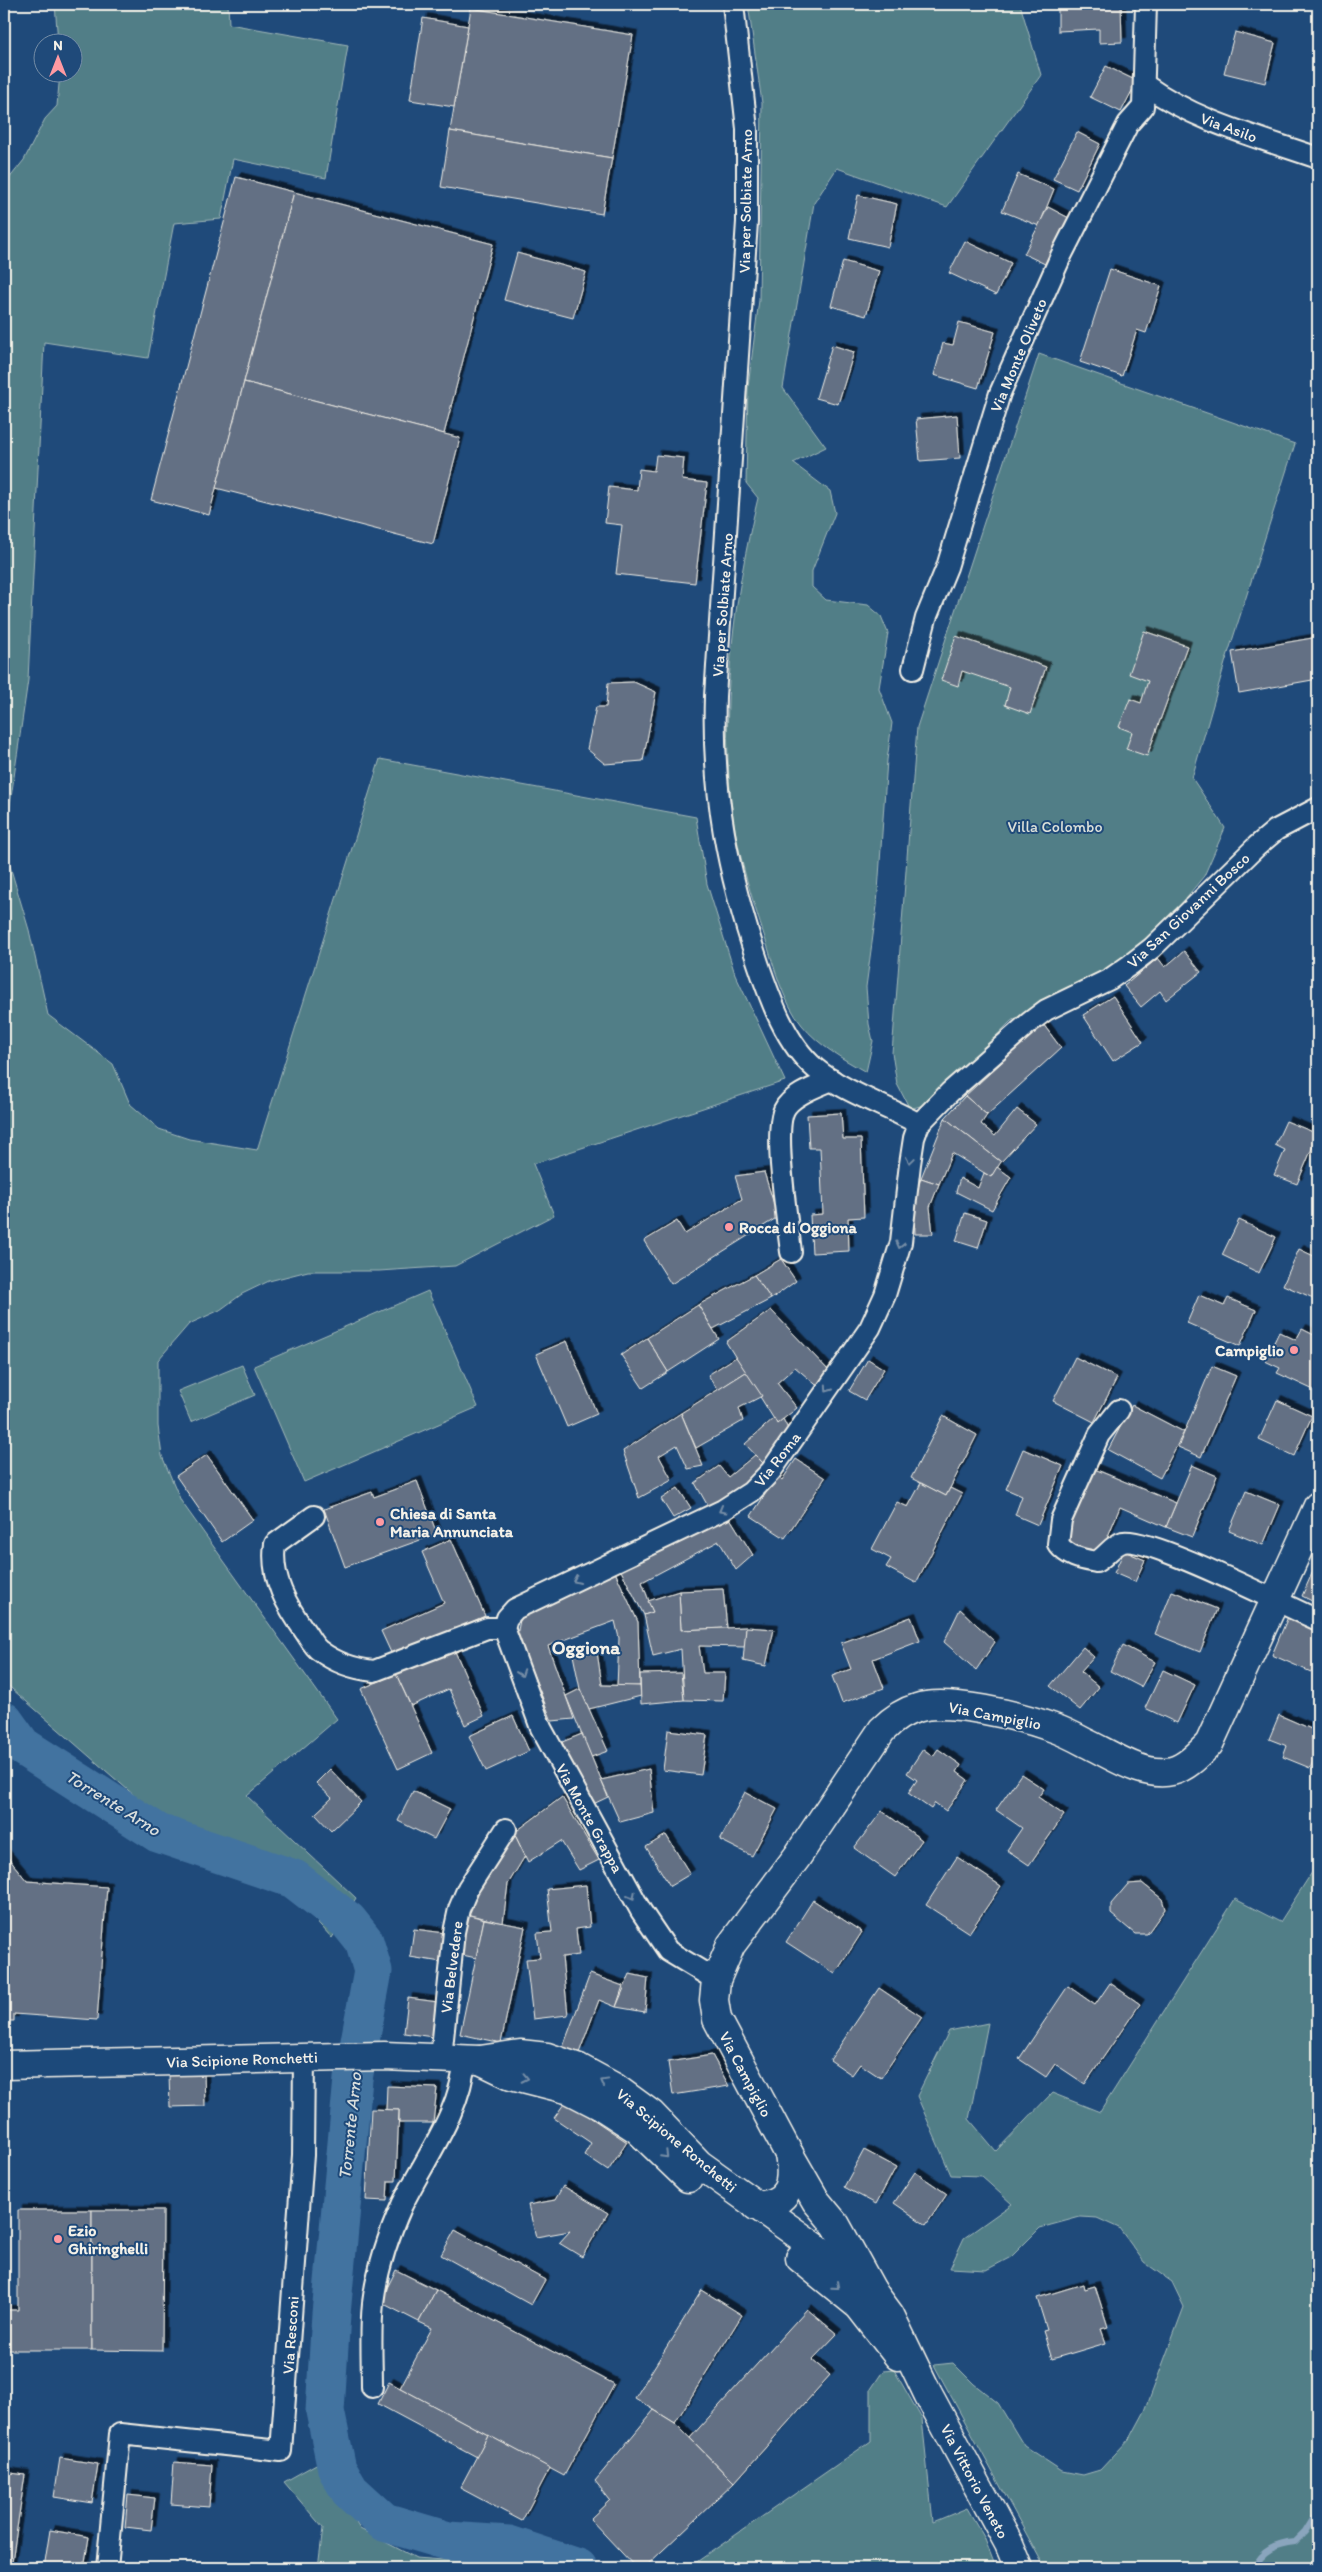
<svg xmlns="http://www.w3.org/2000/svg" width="1322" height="2572" font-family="Itim,sans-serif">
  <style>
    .green { fill: #517e87; stroke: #a2b8b8 }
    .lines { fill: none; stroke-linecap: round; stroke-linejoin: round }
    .stream { stroke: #8aa5bd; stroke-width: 6 }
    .river { stroke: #4373a0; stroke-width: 39 }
    .building { fill: #647084; stroke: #f4f1e8; filter: url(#shadow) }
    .street-casing { stroke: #f4f1e8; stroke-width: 24 }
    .secondary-casing { stroke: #f4f1e8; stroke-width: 31 }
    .street { stroke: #1f4a7a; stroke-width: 20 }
    .secondary { stroke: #1f4a7a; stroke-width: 28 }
    .oneway { stroke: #748da6 }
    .poi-dot { fill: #ff9aa2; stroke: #1f4a7a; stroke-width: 2 }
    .labels { text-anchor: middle; stroke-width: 4; stroke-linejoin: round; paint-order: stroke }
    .street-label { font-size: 16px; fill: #f4f1e8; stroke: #1f4a7a }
    .park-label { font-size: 16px; fill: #dce0d9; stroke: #1f4a7a }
    .poi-label { font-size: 16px; font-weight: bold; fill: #f4f1e8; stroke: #1f4a7a; text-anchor: start }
    .water-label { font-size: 18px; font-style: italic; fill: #d9dedd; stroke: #1f4a7a }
    .quarter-label { font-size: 19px; font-weight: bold; fill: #f4f1e8; stroke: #1f4a7a }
  </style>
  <defs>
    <filter id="shadow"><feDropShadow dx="4.5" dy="-4.5" stdDeviation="0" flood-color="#0009"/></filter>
  </defs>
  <rect width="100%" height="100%" fill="#1f4a7a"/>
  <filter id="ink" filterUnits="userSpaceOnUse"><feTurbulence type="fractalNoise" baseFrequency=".02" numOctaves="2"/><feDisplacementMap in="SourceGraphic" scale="10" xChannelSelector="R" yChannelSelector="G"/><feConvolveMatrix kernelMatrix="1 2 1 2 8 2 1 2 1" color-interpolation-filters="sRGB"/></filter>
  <g filter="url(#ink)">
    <g class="green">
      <polygon points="55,4 228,4 229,24 348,45 326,178 233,159 221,219 174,223 148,358 44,342 28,680 4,846 29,930 48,1015 113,1064 130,1104 159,1129 189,1139 257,1150 380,759 696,817 707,884 735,974 785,1081 533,1164 554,1215 455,1266 379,1271 308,1271 269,1281 242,1294 220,1310 189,1324 158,1360 158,1426 162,1456 181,1501 337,1719 247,1796 356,1898 332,1938 300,1903 245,1871 136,1797 4,1682 4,185 24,160 45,119 57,106 60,73 72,72 72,42 58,42"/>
      <path d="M748,4H1020L1041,75L947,207L837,168L814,203L783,388L826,447L793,463L830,491L835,513L812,571V587L826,600L868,605L881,616L888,633L879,688L892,723L887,760L877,906L866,987L869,1024L873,1041L866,1072C843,1059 819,1046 802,1025C783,1002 774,967 765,938C752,899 739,858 733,817C719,713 733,599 758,498L746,483L748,387L759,300L762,103Z"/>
      <polygon points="1039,354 1295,444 1225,663 1192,778 1225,828 1204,876 1167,921 1112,968 1064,990 1011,1021 927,1104 910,1109 897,1084 892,1053 917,727"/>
      <polygon points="428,1291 478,1407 304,1482 254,1366"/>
      <polygon points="242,1365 255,1395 191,1422 178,1391"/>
      <polygon points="1318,1863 1318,2568 1045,2568 934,2365 953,2363 974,2384 998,2403 1024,2446 1062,2471 1083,2475 1100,2470 1131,2437 1145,2411 1184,2307 1172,2282 1144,2262 1119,2228 1097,2218 1080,2217 1040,2228 1011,2257 986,2270 950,2268 964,2238 1012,2204 981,2176 951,2175 917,2096 949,2031 988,2023 969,2119 996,2151 1052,2093 1100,2112 1235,1899 1280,1922"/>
      <polygon points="894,2370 922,2419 933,2522 967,2508 984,2537 996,2568 688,2568 871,2441 871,2389 883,2371"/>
      <polygon points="318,2463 360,2529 416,2558 498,2564 515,2568 318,2568 323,2528 284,2482"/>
    </g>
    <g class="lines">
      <path class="stream" d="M1253,2568C1261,2550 1276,2544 1295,2542L1305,2532L1318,2511"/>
      <polyline class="river" points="4,1721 22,1746 158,1833 294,1879 348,1921 364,1941 373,1971 353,2079 331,2314 325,2411 337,2469 350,2491 384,2522 448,2541 509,2545 578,2568"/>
    </g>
    <g class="building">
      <polygon points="372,4 408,4 407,9"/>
      <polygon points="1058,4 1121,4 1122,42 1099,43 1099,29 1058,31"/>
      <polygon points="471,8 633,35 612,158 450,131"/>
      <polygon points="423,18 468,26 454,107 410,100"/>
      <polygon points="1235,32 1275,43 1265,83 1224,73"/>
      <polygon points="1106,66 1137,81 1121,112 1090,97"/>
      <polygon points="450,131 612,158 602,214 441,187"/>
      <polygon points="1077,132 1100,144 1077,190 1053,179"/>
      <polygon points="1018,174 1054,189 1039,226 1002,211"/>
      <polygon points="236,177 294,192 209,515 151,500"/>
      <polygon points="294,192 493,244 444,434 244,382"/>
      <polygon points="858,195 897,204 888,247 849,238"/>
      <polygon points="1048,207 1069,218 1045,264 1024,254"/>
      <polygon points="965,241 1011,263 996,295 949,273"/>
      <polygon points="517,253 586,272 573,318 504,300"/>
      <polygon points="843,261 879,271 866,316 831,306"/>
      <polygon points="1110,269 1161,286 1146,333 1137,330 1122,376 1080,362"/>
      <polygon points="959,322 995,332 978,388 934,375 943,343 953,345"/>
      <polygon points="832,345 854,352 838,404 816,398"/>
      <polygon points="244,382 460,438 433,544 216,488"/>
      <polygon points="957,415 960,458 920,461 916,419"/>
      <polygon points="656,455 684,458 682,480 707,483 695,583 616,574 622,525 605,523 609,487 637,490 639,469 654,471"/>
      <polygon points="1144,631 1187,646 1147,756 1126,749 1132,732 1119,727 1130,699 1141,703 1148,681 1129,674"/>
      <polygon points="956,636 1046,667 1030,714 1005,705 1010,687 962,671 958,686 941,680"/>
      <polygon points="1318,637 1318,679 1239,693 1232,652"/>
      <polygon points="634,682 656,692 643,761 605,764 587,749 596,707 606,707 608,683"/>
      <polygon points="1184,951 1201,972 1166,1000 1160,991 1141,1007 1124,986 1158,958 1165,967"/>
      <polygon points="1113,996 1143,1042 1113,1061 1083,1015"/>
      <polygon points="1043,1024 1061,1048 987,1115 965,1096"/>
      <polygon points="965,1096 987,1115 981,1124 995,1136 1017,1109 1036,1124 1001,1162 945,1118"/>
      <polygon points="841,1113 843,1139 861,1139 864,1217 848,1218 849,1251 812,1253 810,1215 823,1214 820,1148 809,1148 807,1115"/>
      <polygon points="945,1118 1001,1162 991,1177 952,1153 939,1184 921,1178"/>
      <polygon points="1286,1121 1318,1134 1297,1184 1274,1175 1285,1150 1275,1145"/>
      <polygon points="997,1167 1011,1177 992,1210 956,1192 960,1178 978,1188 984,1173 991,1177"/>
      <polygon points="764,1172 778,1217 671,1284 644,1241 677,1221 685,1234 742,1199 735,1176"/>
      <polygon points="921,1178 939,1184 930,1207 933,1234 915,1234 914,1202"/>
      <polygon points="965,1213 987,1220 978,1248 956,1241"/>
      <polygon points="1239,1220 1276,1237 1259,1273 1222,1255"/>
      <polygon points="1299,1249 1318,1258 1318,1300 1283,1285"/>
      <polygon points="781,1259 796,1281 771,1299 754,1275"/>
      <polygon points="754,1275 771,1299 713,1329 698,1305"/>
      <polygon points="1199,1295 1224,1306 1228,1298 1256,1310 1240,1346 1187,1323"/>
      <polygon points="698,1305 719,1339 668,1372 647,1338"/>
      <polygon points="771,1310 829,1371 821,1389 795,1367 777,1383 797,1408 777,1424 726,1342"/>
      <polygon points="1302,1329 1318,1337 1318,1392 1277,1373 1280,1368 1265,1361 1279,1332 1296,1340"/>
      <polygon points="647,1338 668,1372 643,1388 621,1355"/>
      <polygon points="567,1341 597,1414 567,1427 536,1354"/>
      <polygon points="736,1357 746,1372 718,1390 708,1375"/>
      <polygon points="1075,1357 1117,1378 1094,1422 1053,1401"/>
      <polygon points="868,1359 884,1369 865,1400 849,1391"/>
      <polygon points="1212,1366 1236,1376 1201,1457 1178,1447"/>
      <polygon points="746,1372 762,1396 739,1408 743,1421 696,1448 681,1413"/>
      <polygon points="1277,1400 1312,1416 1294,1456 1259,1440"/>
      <polygon points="1132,1405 1184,1432 1160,1478 1108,1450"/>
      <polygon points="681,1413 703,1466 688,1469 677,1445 659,1456 672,1480 639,1498 623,1451"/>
      <polygon points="943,1416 977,1435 946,1496 911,1478"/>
      <polygon points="774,1418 777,1424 783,1419 788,1429 764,1464 745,1444"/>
      <polygon points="1023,1449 1063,1466 1038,1525 1015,1515 1022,1496 1006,1489"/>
      <polygon points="207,1455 253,1520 222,1542 176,1476"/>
      <polygon points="755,1455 764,1464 731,1496 709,1508 695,1483 719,1466 728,1477"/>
      <polygon points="796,1459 825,1478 785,1538 751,1516 777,1476 782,1480"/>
      <polygon points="1192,1465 1217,1476 1192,1537 1166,1527"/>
      <polygon points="1092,1468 1176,1503 1166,1527 1120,1507 1099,1558 1061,1542"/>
      <polygon points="417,1481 437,1534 345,1567 324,1509 372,1492 374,1497"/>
      <polygon points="921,1483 946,1496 950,1488 962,1494 916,1583 886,1567 891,1559 872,1549 897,1502 908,1507"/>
      <polygon points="678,1488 691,1508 673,1518 661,1499"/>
      <polygon points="1246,1491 1280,1505 1263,1545 1229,1531"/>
      <polygon points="728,1515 753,1555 736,1570 719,1541 642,1582 653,1612 644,1615 618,1565"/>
      <polygon points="451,1539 485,1616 393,1657 381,1631 444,1603 422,1552"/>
      <polygon points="1124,1551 1145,1560 1135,1582 1114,1573"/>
      <polygon points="1318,1560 1318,1604 1302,1596"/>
      <polygon points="615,1572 638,1622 640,1686 617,1687 619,1638 615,1621 548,1646 574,1719 552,1721 517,1635 521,1615"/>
      <polygon points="723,1589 727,1628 681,1630 679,1591"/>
      <polygon points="679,1591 681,1630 746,1627 745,1647 699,1646 703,1673 725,1673 723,1701 684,1700 681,1649 653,1656 644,1615 653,1612 648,1601"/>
      <polygon points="1172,1591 1217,1609 1200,1652 1155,1634"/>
      <polygon points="960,1609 995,1642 976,1670 944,1642"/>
      <polygon points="911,1617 920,1641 873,1659 884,1688 842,1703 832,1676 851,1669 841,1643"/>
      <polygon points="1288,1617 1318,1630 1318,1656 1311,1672 1272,1655"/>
      <polygon points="746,1627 774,1629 766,1666 743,1661"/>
      <polygon points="1123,1645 1155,1662 1141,1687 1110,1671"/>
      <polygon points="453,1647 484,1716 465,1725 449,1689 411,1706 396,1674"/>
      <polygon points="1083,1647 1094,1657 1081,1672 1099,1687 1080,1710 1050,1686"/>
      <polygon points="597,1652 602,1685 640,1686 641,1696 589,1709 580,1689 573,1655"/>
      <polygon points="1163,1670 1195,1685 1177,1723 1145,1708"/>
      <polygon points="681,1673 684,1700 641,1704 640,1674"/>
      <polygon points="396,1674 432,1753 398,1769 361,1689"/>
      <polygon points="580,1689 608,1751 591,1757 566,1696"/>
      <polygon points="1279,1715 1318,1732 1318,1759 1315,1758 1310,1768 1283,1757 1287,1746 1269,1739"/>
      <polygon points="513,1716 529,1751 486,1771 469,1736"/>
      <polygon points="668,1730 707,1735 701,1775 663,1770"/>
      <polygon points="582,1734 608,1797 589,1806 562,1742"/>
      <polygon points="923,1749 933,1756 938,1749 961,1765 957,1772 968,1780 946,1811 935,1803 931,1809 908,1793 917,1780 907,1773"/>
      <polygon points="330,1769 361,1802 331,1831 315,1814 332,1798 316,1783"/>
      <polygon points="649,1769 654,1813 620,1822 601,1780"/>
      <polygon points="1021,1774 1044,1789 1038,1797 1064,1815 1029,1865 1007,1850 1022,1828 996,1810"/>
      <polygon points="413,1791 450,1809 434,1839 398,1821"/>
      <polygon points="745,1792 777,1809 752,1856 720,1840"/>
      <polygon points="562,1797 599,1860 579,1870 561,1841 528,1862 514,1833"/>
      <polygon points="882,1811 922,1840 895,1877 854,1848"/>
      <polygon points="514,1833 525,1856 508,1884 503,1923 466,1914 480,1878"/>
      <polygon points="666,1835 690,1874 670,1886 646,1847"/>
      <polygon points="4,1853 27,1881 107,1887 97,2020 14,2014 14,2021 4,2021"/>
      <polygon points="957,1857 1001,1886 969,1933 926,1905"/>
      <polygon points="1142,1883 1162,1899 1165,1909 1147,1934 1135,1934 1111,1914 1111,1904 1128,1884"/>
      <polygon points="586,1885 590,1927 576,1929 579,1955 562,1957 568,2015 533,2019 526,1959 540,1958 537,1933 552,1932 547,1889"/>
      <polygon points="813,1900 862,1932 835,1974 786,1942"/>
      <polygon points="466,1914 484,1919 476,1958 458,1954"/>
      <polygon points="484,1919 525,1927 501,2043 460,2034"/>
      <polygon points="414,1929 445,1933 441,1962 410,1957"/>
      <polygon points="590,1974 623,1986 616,2007 599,2000 579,2053 563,2047"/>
      <polygon points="630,1974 648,1978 645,2012 616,2007"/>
      <polygon points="1110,1983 1140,2004 1085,2084 1055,2064 1046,2077 1019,2059 1068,1986 1095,2005"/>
      <polygon points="879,1988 922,2017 881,2078 860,2064 852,2075 830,2060"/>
      <polygon points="408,1998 438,2002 433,2037 404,2033"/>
      <polygon points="712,2055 729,2086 673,2095 668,2062"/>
      <polygon points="204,2073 205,2106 170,2107 169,2074"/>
      <polygon points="387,2086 437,2088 433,2123 399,2123 399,2110 386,2110"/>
      <polygon points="566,2101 627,2142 608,2171 584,2155 591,2143 554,2118"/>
      <polygon points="371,2109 399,2110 396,2181 388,2181 387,2201 366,2200"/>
      <polygon points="864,2150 896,2167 876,2204 844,2187"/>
      <polygon points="915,2172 947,2194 926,2225 894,2203"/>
      <polygon points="563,2186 608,2213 582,2257 559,2243 570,2231 536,2237 528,2205 555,2200"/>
      <polygon points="18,2210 92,2210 92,2350 4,2350 4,2310 18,2310"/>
      <polygon points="92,2210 163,2210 162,2351 92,2350"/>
      <polygon points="455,2230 545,2280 531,2305 441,2255"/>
      <polygon points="396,2270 436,2290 419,2322 380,2302"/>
      <polygon points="1083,2284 1084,2289 1095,2286 1108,2327 1101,2329 1106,2343 1052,2359 1043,2331 1047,2330 1037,2298"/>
      <polygon points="436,2290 614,2384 564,2476 400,2388 432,2328 419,2322"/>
      <polygon points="702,2290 742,2315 675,2423 635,2398"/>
      <polygon points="807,2309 837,2334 812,2360 830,2375 734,2483 690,2438"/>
      <polygon points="389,2382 488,2435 477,2457 378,2404"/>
      <polygon points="654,2410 675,2423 734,2483 644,2568 636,2568 590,2519 610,2500 595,2481"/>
      <polygon points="488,2435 550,2468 522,2521 460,2488"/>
      <polygon points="60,2458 98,2464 92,2503 54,2497"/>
      <polygon points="174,2462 212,2465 209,2507 171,2504"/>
      <polygon points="4,2472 25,2475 11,2568 4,2568"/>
      <polygon points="128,2495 155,2498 151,2530 125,2527"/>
      <polygon points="50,2530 89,2537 84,2568 44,2568"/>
    </g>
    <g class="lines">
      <defs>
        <g id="street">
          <path d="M733,4L747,129V222L715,696C712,794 727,871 758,963C770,999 786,1044 816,1069C844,1092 887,1106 919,1124"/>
          <path d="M1145,85C1197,122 1258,137 1318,158"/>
          <polyline points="913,669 926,618 947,567 1000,393 1061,256 1128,124 1143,107 1146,4"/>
          <path d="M791,1252C788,1224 773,1133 784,1110C791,1095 818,1086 832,1080"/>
          <path d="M1119,1410L1099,1435L1061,1520L1058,1544C1068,1557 1081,1559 1096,1562C1106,1557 1112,1545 1123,1542C1149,1536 1285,1606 1318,1620"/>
          <path d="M314,1516L275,1544C270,1578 287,1606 306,1633C310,1639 314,1647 320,1651C336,1663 355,1669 374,1671L487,1628H504"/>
          <polyline points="504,1628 507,1618 515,1609 723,1510 751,1492 771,1471 870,1328 885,1295 901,1242 910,1164 914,1138 919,1124 950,1092 1030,1022 1046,1010 1110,979 1130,965 1152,948 1257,846 1276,830 1318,808"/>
          <polyline points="504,1628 541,1728 641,1911 668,1951 716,1980"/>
          <polyline points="441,2058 454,1932 459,1909 468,1888 506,1829"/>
          <path d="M372,2387C372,2360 370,2331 373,2303C377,2271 389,2234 402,2205C425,2158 461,2112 465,2059"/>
          <polyline points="107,2568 120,2434 281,2451 303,2155 304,2058"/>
        </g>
        <g id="secondary">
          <polyline points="480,2060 511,2075 570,2090 603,2107 637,2129 688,2178"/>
          <polyline points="4,2065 384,2056 480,2060 520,2054 547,2057 579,2068 614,2087 651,2114 699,2164 846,2269 873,2292 890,2315 928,2394 1009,2544 1019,2568"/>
          <path d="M756,2206C790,2204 794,2183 789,2154"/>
          <polyline points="800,2258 859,2306 898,2356"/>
          <path d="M873,2292L836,2225L816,2201L789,2154L717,2019L714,2000L716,1980L731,1945L797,1857L882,1730C892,1720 902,1712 917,1708C947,1698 1020,1716 1051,1727C1063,1731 1075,1737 1086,1743C1110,1754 1144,1778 1172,1771C1187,1767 1198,1755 1209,1744L1318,1506"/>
        </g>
      </defs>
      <use href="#street" class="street-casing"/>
      <use href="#secondary" class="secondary-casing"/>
      <use href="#street" class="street"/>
      <use href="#secondary" class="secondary"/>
    </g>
    <defs><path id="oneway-chevron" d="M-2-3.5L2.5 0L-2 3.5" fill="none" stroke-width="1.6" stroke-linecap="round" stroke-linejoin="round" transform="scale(1.25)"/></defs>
    <g class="oneway">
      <use href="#oneway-chevron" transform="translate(910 1160) rotate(98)"/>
      <use href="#oneway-chevron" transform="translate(900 1245) rotate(104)"/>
      <use href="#oneway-chevron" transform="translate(828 1389) rotate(125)"/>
      <use href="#oneway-chevron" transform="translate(722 1510) rotate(151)"/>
      <use href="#oneway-chevron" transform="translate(576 1580) rotate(155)"/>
      <use href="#oneway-chevron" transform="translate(521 1673) rotate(70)"/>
      <use href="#oneway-chevron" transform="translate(632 1896) rotate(61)"/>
      <use href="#oneway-chevron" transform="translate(525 2078) rotate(12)"/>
      <use href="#oneway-chevron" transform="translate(604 2082) rotate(-151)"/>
      <use href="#oneway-chevron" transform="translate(665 2155) rotate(45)"/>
      <use href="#oneway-chevron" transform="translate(836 2286) rotate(41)"/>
    </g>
  </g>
  <g class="poi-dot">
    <circle cx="729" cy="1227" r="5"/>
    <circle cx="1294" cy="1350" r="5"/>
    <circle cx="380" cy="1522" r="5"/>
    <circle cx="58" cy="2239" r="5"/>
  </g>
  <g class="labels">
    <g class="street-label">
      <text transform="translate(1229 127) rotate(20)" y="6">Via Asilo</text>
      <text transform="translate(745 201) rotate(-89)" y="6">Via per Solbiate Arno</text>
      <text transform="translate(1018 355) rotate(-67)" y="6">Via Monte Oliveto</text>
      <text transform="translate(722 605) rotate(-86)" y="6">Via per Solbiate Arno</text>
      <text transform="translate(1188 910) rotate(-43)" y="6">Via San Giovanni Bosco</text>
      <text transform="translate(777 1459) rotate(-52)" y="6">Via Roma</text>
      <text transform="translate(995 1715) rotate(11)" y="6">Via Campiglio</text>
      <text transform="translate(590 1818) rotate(61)" y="6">Via Monte Grappa</text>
      <text transform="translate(451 1967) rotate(-83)" y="6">Via Belvedere</text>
      <text transform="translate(242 2059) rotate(-2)" y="6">Via Scipione Ronchetti</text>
      <text transform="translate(746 2074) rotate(62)" y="6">Via Campiglio</text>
      <text transform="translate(677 2140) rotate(40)" y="6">Via Scipione Ronchetti</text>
      <text transform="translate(290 2335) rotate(-86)" y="6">Via Resconi</text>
      <text transform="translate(975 2481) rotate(62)" y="6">Via Vittorio Veneto</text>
    </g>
    <g class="park-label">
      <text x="1055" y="832">Villa Colombo</text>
    </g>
    <g class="poi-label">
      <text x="739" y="1233">Rocca di Oggiona</text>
      <text x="1284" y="1356" text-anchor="end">Campiglio</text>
      <text x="390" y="1519">Chiesa di Santa<tspan x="390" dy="18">Maria Annunciata</tspan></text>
      <text x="68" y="2236">Ezio<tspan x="68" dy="18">Ghiringhelli</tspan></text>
    </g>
    <g class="water-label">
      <text transform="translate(113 1803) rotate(32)" y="6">Torrente Arno</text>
      <text transform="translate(350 2126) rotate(-84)" y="6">Torrente Arno</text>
    </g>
    <g class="quarter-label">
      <text x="586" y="1654">Oggiona</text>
    </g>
  </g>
  <rect width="1322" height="2572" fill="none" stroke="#1f4a7a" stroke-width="20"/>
  <rect x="10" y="10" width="1302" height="2552" fill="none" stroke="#f4f1e8" stroke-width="2" filter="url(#ink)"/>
  <g transform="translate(58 58)"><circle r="24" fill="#1f4a7a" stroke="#748da6"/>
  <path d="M0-4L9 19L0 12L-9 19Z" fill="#ff9aa2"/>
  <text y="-8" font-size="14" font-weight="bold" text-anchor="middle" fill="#f4f1e8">N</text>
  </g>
</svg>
